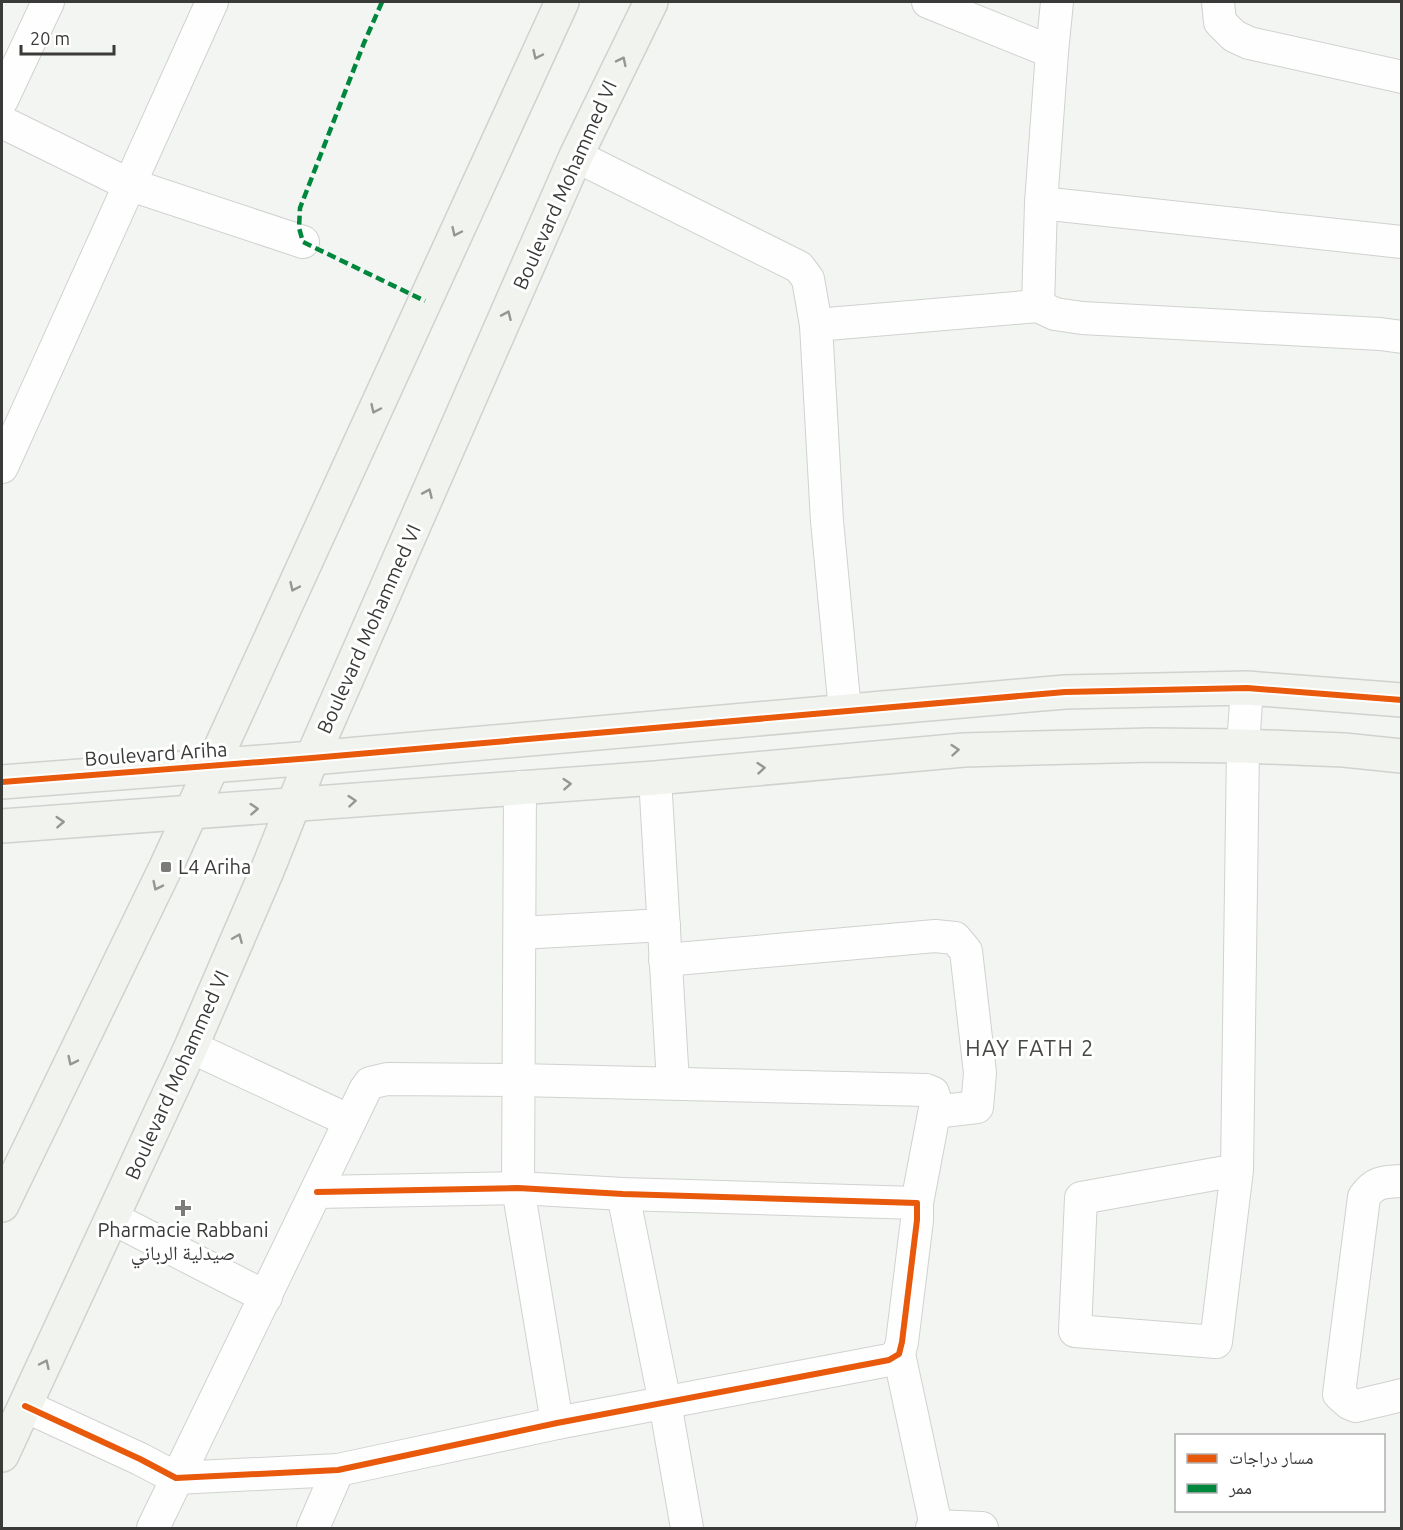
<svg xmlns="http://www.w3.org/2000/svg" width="1403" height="1530" font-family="Ubuntu,'Noto Naskh Arabic',sans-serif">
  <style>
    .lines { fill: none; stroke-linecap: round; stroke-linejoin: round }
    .street-casing { stroke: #d0d2cf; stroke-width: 34 }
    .secondary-casing { stroke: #d0d2cf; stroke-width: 36 }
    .street { stroke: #fdfefd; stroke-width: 32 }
    .secondary { stroke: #f1f3ef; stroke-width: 33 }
    .quiet { stroke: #00873e; stroke-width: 4.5; stroke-dasharray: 9 4.5; stroke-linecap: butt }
    .cycleway-casing { stroke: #fff; stroke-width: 10 }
    .cycleway { stroke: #e8590c; stroke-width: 6 }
    .oneway { stroke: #969794 }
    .poi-dot { fill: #7b7c7a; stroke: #fff; stroke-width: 2 }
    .labels { text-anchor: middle; stroke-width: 6; stroke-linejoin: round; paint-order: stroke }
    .street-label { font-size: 20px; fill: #3a3b39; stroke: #fff }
    .poi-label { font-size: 20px; fill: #3a3b39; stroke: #fff; text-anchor: start }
    .quarter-label { font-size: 22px; letter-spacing: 1.5px; fill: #474945; stroke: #fff }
  </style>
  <rect width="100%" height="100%" fill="#f3f5f2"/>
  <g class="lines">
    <defs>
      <g id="street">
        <polyline points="928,2 1052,52 1041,203 1038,306 1055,314 1082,318 1380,334 1402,337"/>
        <polyline points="1218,2 1220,22 1234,36 1249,43 1402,77"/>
        <polyline points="1052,52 1057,2"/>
        <polyline points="2,100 48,2"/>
        <polyline points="2,122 128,184 303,242"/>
        <polyline points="576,156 799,267 808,279 816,325 827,521 845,711"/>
        <polyline points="1041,203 1402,242"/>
        <polyline points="816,325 1038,306"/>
        <polyline points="2,467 212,2"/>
        <polyline points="655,778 673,1083"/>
        <polyline points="520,787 518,1188 557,1423"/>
        <polyline points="520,933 664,925"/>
        <polyline points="665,960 935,936 955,938 966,951 980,1073 977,1107 943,1111 936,1103"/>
        <polyline points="191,1047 350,1121"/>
        <polyline points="1237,1170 1081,1198 1075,1331 1216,1342 1237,1170 1243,746 1247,688"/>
        <path d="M1402,1181C1384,1182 1375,1181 1364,1197L1339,1394L1349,1403L1356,1406L1402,1395"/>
        <polyline points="623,1194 665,1403 687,1528"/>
        <polyline points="112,1218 266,1297"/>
        <polyline points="899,1354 936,1526"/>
        <polyline points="25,1406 140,1459 176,1478 338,1470 557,1423 889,1360 899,1354 902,1342 917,1220 917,1203 623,1194 518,1188 317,1192"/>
        <polyline points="153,1528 365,1090 370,1083 387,1079 519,1080 926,1090 933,1093 936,1103 917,1203"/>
        <polyline points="313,1528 338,1470"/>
        <polyline points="932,1528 936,1526 982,1528"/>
      </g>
      <g id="secondary">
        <polyline points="2,782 312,758 1065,692 1247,688 1402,700"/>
        <polyline points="2,826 655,778 964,750 1151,745 1243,746 1344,750 1402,756"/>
        <polyline points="2,1205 166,867 562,2"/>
        <polyline points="2,1455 191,1047 267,871 312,758 576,156 651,2"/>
      </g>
    </defs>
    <use href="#street" class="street-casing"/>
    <use href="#secondary" class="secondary-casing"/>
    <use href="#street" class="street"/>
    <use href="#secondary" class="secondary"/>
    <polyline class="quiet" points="382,2 364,43 300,208 299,228 303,242 425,301"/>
    <defs>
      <g id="cycleway">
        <polyline points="2,782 312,758 1065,692 1247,688 1402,700"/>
        <polyline points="25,1406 140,1459 176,1478 338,1470 557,1423 889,1360 899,1354 902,1342 917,1220 917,1203 623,1194 518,1188 317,1192"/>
      </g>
    </defs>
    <use href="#cycleway" class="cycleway-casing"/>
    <use href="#cycleway" class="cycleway"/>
  </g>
  <defs><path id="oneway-chevron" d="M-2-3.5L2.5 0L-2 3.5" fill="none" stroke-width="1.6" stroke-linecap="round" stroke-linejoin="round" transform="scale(1.5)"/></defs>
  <g class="oneway">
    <use href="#oneway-chevron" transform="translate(537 55) rotate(115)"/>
    <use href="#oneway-chevron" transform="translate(622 61) rotate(-64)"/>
    <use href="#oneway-chevron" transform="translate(456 232) rotate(115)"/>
    <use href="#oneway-chevron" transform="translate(507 315) rotate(-66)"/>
    <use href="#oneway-chevron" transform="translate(375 409) rotate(115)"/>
    <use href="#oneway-chevron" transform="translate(428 493) rotate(-66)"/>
    <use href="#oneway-chevron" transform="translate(294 587) rotate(115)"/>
    <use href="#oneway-chevron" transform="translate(955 750) rotate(-5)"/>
    <use href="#oneway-chevron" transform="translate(761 768) rotate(-5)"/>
    <use href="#oneway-chevron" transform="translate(567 784) rotate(-4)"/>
    <use href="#oneway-chevron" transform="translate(352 801) rotate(-5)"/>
    <use href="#oneway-chevron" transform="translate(254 809) rotate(-4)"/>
    <use href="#oneway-chevron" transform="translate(60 822) rotate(-4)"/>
    <use href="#oneway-chevron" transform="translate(157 886) rotate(116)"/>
    <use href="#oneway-chevron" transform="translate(238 938) rotate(-67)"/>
    <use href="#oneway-chevron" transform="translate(72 1061) rotate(116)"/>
    <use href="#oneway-chevron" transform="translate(45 1364) rotate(-65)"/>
  </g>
  <g class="poi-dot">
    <rect x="160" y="861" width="12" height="12" rx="3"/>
    <path d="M180 1199h6v6h6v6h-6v6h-6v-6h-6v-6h6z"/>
  </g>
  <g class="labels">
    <g class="street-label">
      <text transform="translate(565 185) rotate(-66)" y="7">Boulevard Mohammed VI</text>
      <text transform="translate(369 629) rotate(-66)" y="7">Boulevard Mohammed VI</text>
      <text transform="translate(156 754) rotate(-4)" y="7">Boulevard Ariha</text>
      <text transform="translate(177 1075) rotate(-66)" y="7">Boulevard Mohammed VI</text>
    </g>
    <g class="poi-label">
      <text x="178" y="874">L4 Ariha</text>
      <text x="183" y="1237" text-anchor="middle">Pharmacie Rabbani<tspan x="183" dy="23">صيدلية الرباني</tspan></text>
    </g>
    <g class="quarter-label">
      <text x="1030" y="1056">HAY FATH 2</text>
    </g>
  </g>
  <rect width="1403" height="1530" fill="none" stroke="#3a3b39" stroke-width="6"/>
  <rect x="1175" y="1434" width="210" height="78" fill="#ffffff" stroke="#b0b1b0" stroke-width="1.5"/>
  <rect x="1187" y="1454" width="30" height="9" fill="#e8590c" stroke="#b0b1b0" stroke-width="1.5"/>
  <text x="1229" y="1464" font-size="18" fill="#3a3b39">مسار دراجات</text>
  <rect x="1187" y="1484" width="30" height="9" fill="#00873e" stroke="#b0b1b0" stroke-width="1.5"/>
  <text x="1229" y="1494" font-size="18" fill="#3a3b39">ممر</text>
  <path d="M21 45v9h93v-9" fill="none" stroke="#3a3b39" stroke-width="3"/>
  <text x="30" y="45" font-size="18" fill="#3a3b39" stroke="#ffffff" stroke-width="4.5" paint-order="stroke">20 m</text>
</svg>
